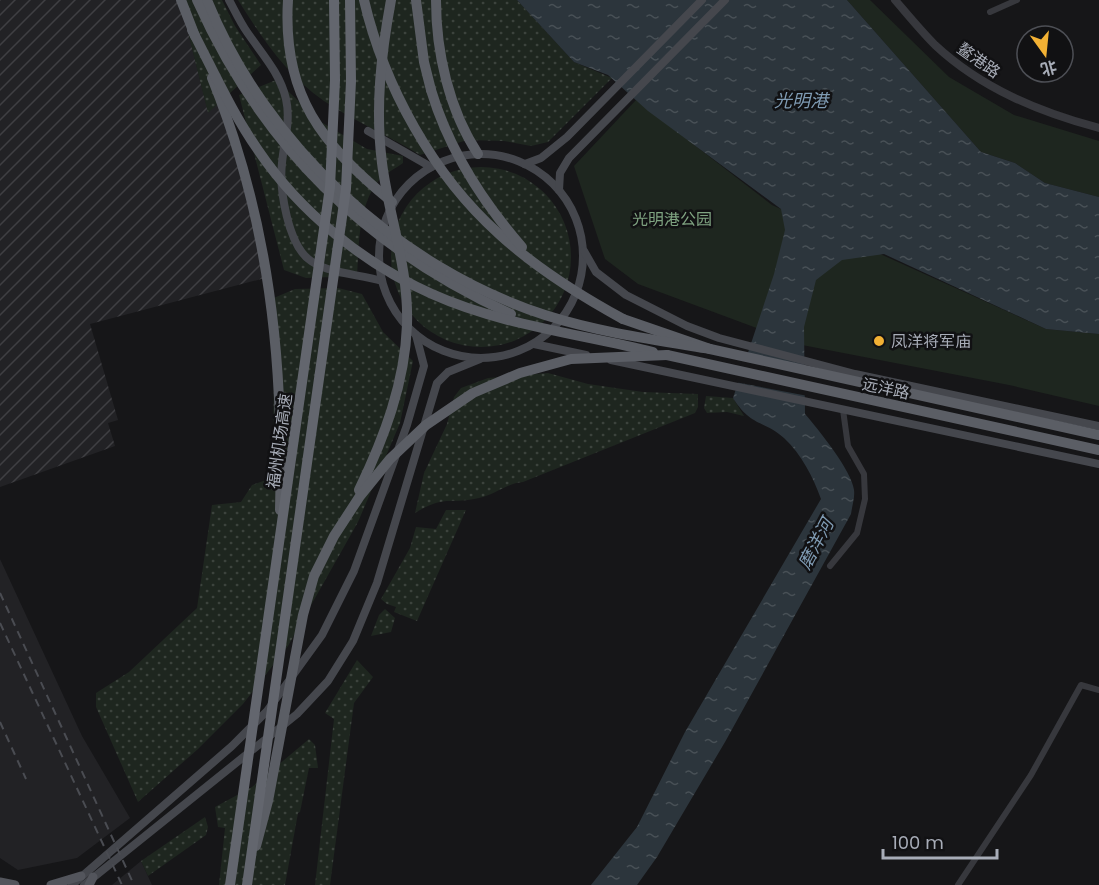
<svg xmlns="http://www.w3.org/2000/svg" width="1099" height="885" font-family="Poppins,'Noto Sans SC',sans-serif">
  <style>
    .built { fill: #222225 }
    .industrial { fill: url(#industrial-furrows) }
    .grass { fill: url(#grass-dots) }
    .green { fill: #1e261f }
    .water { fill: url(#water-ripples) }
    .pier { fill: #161618 }
    .lines { fill: none; stroke-linecap: round; stroke-linejoin: round }
    .minor { stroke: #37383d; stroke-width: 6 }
    .tertiary { stroke: #37383d; stroke-width: 8 }
    .secondary { stroke: #45474d; stroke-width: 8 }
    .primary { stroke: #53555c; stroke-width: 9 }
    .trunk { stroke: #5b5e65; stroke-width: 10 }
    .rail { stroke: #4a4c52; stroke-width: 2; stroke-dasharray: 8 6; stroke-linecap: butt }
    .trunk-bridge { stroke: #5b5e65; stroke-width: 10 }
    .motorway-bridge { stroke: #63666e; stroke-width: 10 }
    .poi-dot { fill: #f2b134; stroke: #111113; stroke-width: 2 }
    .labels { text-anchor: middle; stroke-width: 5; stroke-linejoin: round; paint-order: stroke }
    .street-label { font-size: 16px; fill: #a8adb8; stroke: #111113 }
    .park-label { font-size: 16px; fill: #7fa381; stroke: #111113 }
    .poi-label { font-size: 16px; fill: #a8adb8; stroke: #111113; text-anchor: start }
    .water-label { font-size: 18px; font-style: italic; fill: #7f9bb3; stroke: #111113 }
  </style>
  <defs>
    <pattern id="industrial-furrows" width="10" height="10" patternUnits="userSpaceOnUse" patternTransform="scale(1.5)"><rect width="10" height="10" fill="#222225"/><path d="M-1 1l2-2M0 10L10 0M9 11l2-2" fill="none" stroke="#3f3f43"/></pattern>
    <pattern id="grass-dots" width="8" height="8" patternUnits="userSpaceOnUse" patternTransform="scale(1.5)"><rect width="8" height="8" fill="#1e261f"/><path d="M2 2h.1M6 6h.1" fill="none" stroke="#3c433d" stroke-width="1.8" stroke-linecap="round"/></pattern>
    <pattern id="water-ripples" width="26" height="14" patternUnits="userSpaceOnUse" patternTransform="scale(1.5)"><rect width="26" height="14" fill="#2c353c"/><path d="M2 4q2-2 4 0t4 0M15 11q2-2 4 0t4 0" fill="none" stroke="#485056"/></pattern>
  </defs>
  <rect width="100%" height="100%" fill="#161618"/>
  <g class="built">
    <polygon points="0,559 82,736 130,818 77,858 18,870 0,858"/>
    <polygon points="141,861 152,885 112,885"/>
  </g>
  <polygon class="industrial" points="0,0 180,0 208,112 218,102 243,178 265,278 90,324 118,420 108,423 115,446 0,487"/>
  <g class="grass">
    <polygon points="180,0 222,0 235,26 261,65 208,113"/>
    <path d="M238,0H517L574,62L612,78L548,142L531,146L504,141L467,140L420,155C389,136 354,121 324,101C286,75 262,38 238,0Z"/>
    <path d="M276,80L321,122L367,149L403,156V163C395,169 382,175 377,183C358,208 359,246 357,276L306,278L284,270L239,95Z"/>
    <circle cx="481" cy="257" r="90"/>
    <polygon points="338,288 362,294 383,332 413,361 400,423 358,522 288,646 243,704 198,749 138,802 96,707 96,693 129,672 197,608 212,505 241,502 252,485 272,478 274,383 269,300 295,289"/>
    <path d="M548,373L588,384L643,392L698,394V407L695,413L523,482C507,483 495,495 479,498C450,505 446,494 415,513L424,473L447,424L454,397L461,388L488,378Z"/>
    <polygon points="706,396 733,398 744,416 727,412 707,413 704,408"/>
    <polygon points="446,510 466,510 417,621 394,612 396,607 387,604 381,599 410,548 416,527 436,529"/>
    <polygon points="385,609 395,618 391,632 371,636 379,615"/>
    <polygon points="357,660 373,677 354,703 330,885 315,885 334,719 325,713"/>
    <polygon points="309,739 315,745 318,768 309,768 300,812 298,813 285,885 219,885 225,828 218,827 215,807 252,787"/>
    <polygon points="205,817 208,827 206,835 148,876 141,861"/>
  </g>
  <g class="green">
    <polygon points="847,0 870,0 949,77 1014,115 1099,141 1099,197 1045,183 1015,163 981,152"/>
    <polygon points="636,100 772,205 1046,329 1099,334 1099,406 1009,385 802,345 638,284 605,259 574,166"/>
  </g>
  <path class="water" d="M517,0H847L981,152L1015,163L1045,183L1099,197V334L1046,329L884,254L842,260L816,280L804,327L805,414C818,429 852,471 854,490C855,498 852,506 851,514L725,742L657,857L637,885H591L637,827L685,732L821,499C813,477 802,455 784,438C764,420 751,427 733,398L774,274L785,230L781,209L648,111L608,75L574,62Z"/>
  <polygon class="pier" points="745,353 808,367 808,396 735,382"/>
  <g class="lines">
    <g class="minor">
      <polyline points="990,12 1017,0"/>
      <polyline points="830,566 857,533 865,499 864,474 848,446 843,410"/>
      <polyline points="958,885 1031,775 1081,685 1099,690"/>
    </g>
    <path class="tertiary" d="M895,0C908,15 921,31 935,45C981,88 1039,112 1099,128"/>
    <g class="secondary">
      <path d="M229,0C235,11 240,22 247,32C262,54 280,73 286,99C291,121 284,141 282,163C279,189 288,246 311,261C330,274 359,274 382,281"/>
      <polyline points="368,131 431,167"/>
      <circle cx="481" cy="256" r="102"/>
      <polyline points="525,164 541,158 567,137 702,0"/>
      <polyline points="559,190 560,173 569,158 725,0"/>
      <polyline points="584,251 596,272 626,295 687,326 719,338 855,374 1099,426"/>
      <polyline points="534,344 586,355"/>
      <polyline points="611,360 1099,464"/>
      <polyline points="72,885 232,746 267,711 322,635 354,571 407,425 424,366 416,335"/>
      <polyline points="84,885 297,714 328,681 353,641 377,583 437,383 448,372 480,359"/>
    </g>
    <g class="primary">
      <polyline points="0,882 15,885"/>
      <polyline points="51,885 81,876"/>
      <polyline points="89,885 93,877"/>
    </g>
    <g class="trunk">
      <polyline points="181,0 195,36"/>
      <path d="M288,0C282,96 322,144 392,202"/>
      <polyline points="416,0 424,62 431,90"/>
      <path d="M436,0C436,52 449,110 478,154"/>
      <path d="M212,78C269,219 284,360 280,510"/>
      <polyline points="623,319 710,349 1099,435"/>
      <polyline points="667,355 1099,450"/>
    </g>
    <g class="rail">
      <polyline points="0,593 134,885"/>
      <polyline points="0,623 122,885"/>
      <polyline points="0,722 26,779"/>
    </g>
    <g class="trunk-bridge">
      <path d="M197,0C262,146 366,248 511,314"/>
      <path d="M207,0C265,144 397,267 545,315C598,332 655,340 710,349"/>
      <path d="M364,0C384,86 433,175 499,234C536,268 579,295 623,319"/>
      <path d="M192,30C213,70 232,113 258,150C300,212 364,264 432,294C501,325 580,334 653,352"/>
      <path d="M431,90C449,150 481,200 522,247"/>
      <path d="M359,490C384,438 405,383 407,325C409,268 389,218 382,163C375,108 381,54 391,0"/>
      <polyline points="256,846 268,801 303,615 314,576 334,536 360,496 390,459 426,425 473,393 520,373 571,359 667,355"/>
    </g>
    <g class="motorway-bridge">
      <polyline points="230,885 330,187 335,80 334,0"/>
      <polyline points="247,885 346,189 351,81 350,0"/>
    </g>
  </g>
  <circle class="poi-dot" cx="879" cy="341" r="6"/>
  <g class="labels">
    <g class="street-label">
      <text transform="translate(979 60) rotate(35)" y="6">鳌港路</text>
      <text transform="translate(886 388) rotate(12)" y="6">远洋路</text>
      <text transform="translate(279 441) rotate(-82)" y="6">福州机场高速</text>
    </g>
    <g class="park-label">
      <text x="672" y="225">光明港公园</text>
    </g>
    <g class="poi-label">
      <text x="891" y="347">凤洋将军庙</text>
    </g>
    <g class="water-label">
      <text x="801" y="107">光明港</text>
      <text transform="translate(816 544) rotate(-62)" y="6">磨洋河</text>
    </g>
  </g>
  <g transform="translate(1045 54) rotate(165)"><circle r="28" fill="#111113" stroke="#4d4f55" stroke-width="1.5"/>
  <path d="M0-4.5L10 22L0 15L-10 22Z" fill="#f2b134"/>
  <text y="-9" font-size="16" font-weight="bold" text-anchor="middle" fill="#a8adb8">北</text>
  </g>
  <path d="M883 849v9h114v-9" fill="none" stroke="#a8adb8" stroke-width="3"/>
  <text x="892" y="849" font-size="18" fill="#a8adb8" stroke="#111113" stroke-width="4.5" paint-order="stroke">100 m</text>
</svg>
